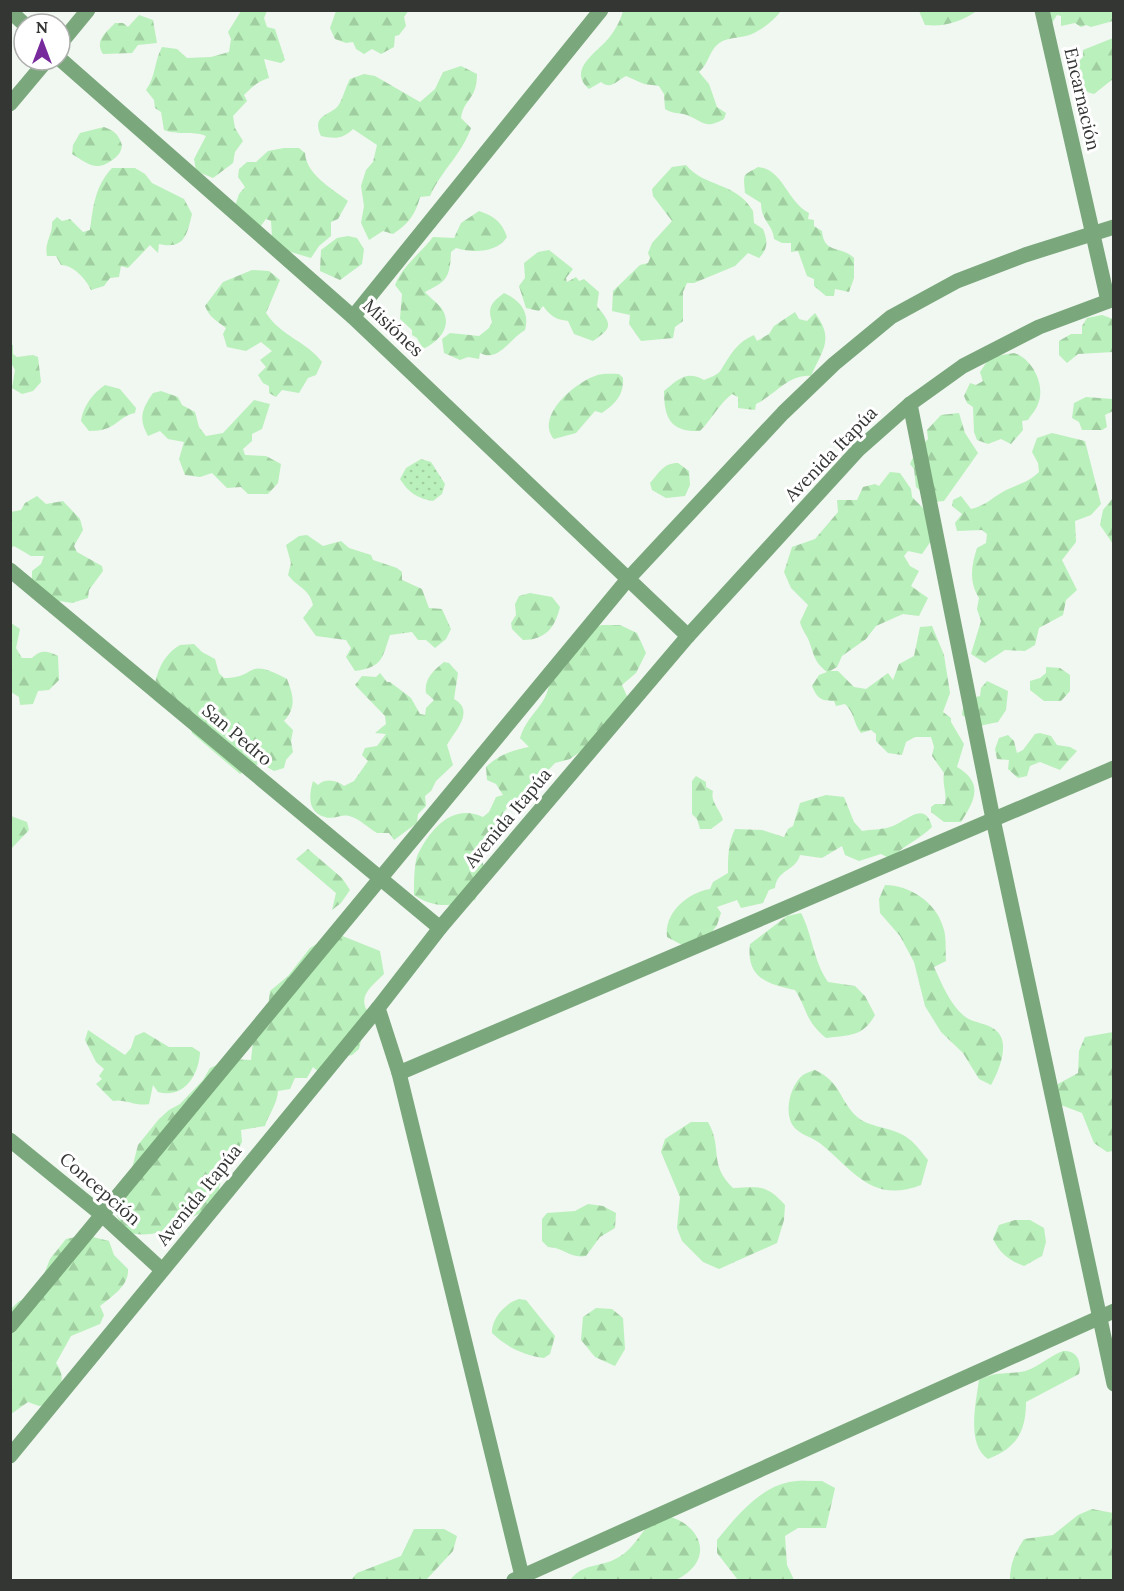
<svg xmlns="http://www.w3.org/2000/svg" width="1124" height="1591" font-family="Lora,serif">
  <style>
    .grass { fill: url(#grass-dots) }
    .forest { fill: url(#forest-firs) }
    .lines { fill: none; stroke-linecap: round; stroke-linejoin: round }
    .minor { stroke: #7aa87c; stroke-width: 15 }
    .labels { text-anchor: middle; stroke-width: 6; stroke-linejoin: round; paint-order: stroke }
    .street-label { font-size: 18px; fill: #333633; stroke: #fff }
  </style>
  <defs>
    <pattern id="grass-dots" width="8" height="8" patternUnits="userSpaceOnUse" patternTransform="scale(1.5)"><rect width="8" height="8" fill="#baf0bb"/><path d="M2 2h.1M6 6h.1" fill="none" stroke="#a0cea1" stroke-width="1.8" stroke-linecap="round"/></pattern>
    <pattern id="forest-firs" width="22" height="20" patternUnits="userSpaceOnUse" patternTransform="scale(1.5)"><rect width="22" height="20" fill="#baf0bb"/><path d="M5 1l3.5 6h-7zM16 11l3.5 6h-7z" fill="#a0cea1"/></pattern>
  </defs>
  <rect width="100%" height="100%" fill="#f1f7f1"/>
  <path class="grass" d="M421,459L431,462L445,484L442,494L433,501C418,499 408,492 400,479L406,468Z"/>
  <g class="forest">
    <polygon points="409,10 404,17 406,26 399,35 395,36 394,47 381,54 372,49 364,54 356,49 353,42 346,43 335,39 330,28 336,11"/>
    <path d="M241,11H267L264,18L267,27L275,29L285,60L281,63L264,59L269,78C258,81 252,87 244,95L247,101L233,116L235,128L243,141L235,152L233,163L213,178L196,171L194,159L206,136C192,130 180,136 164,130L161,112L155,108L154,100L146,90C156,76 154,62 162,47L177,49L187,58L211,57L229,52L231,39L228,32Z"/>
    <path d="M623,11V10L781,11C774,20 763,29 752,34C741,39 726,36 717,45C709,52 709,63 699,72L709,84L717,107L726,113L724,119C706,129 705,123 689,116C681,112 674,115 665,109L664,94L659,86L644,84L626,76C616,81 611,90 601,82L589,89C567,70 596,53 608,39C615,30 620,22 623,11Z"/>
    <path d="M919,11V10L977,11C960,22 945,27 925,25Z"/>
    <polygon points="1043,11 1113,11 1113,21 1091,27 1086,25 1081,27 1075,23 1061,26 1061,16 1057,15 1052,23"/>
    <path d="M139,15L153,20L157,43L138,45L132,53L103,54C94,40 107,32 115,23H123L128,27Z"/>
    <path d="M1113,38V79L1094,94C1081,91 1073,83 1070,70L1083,57V50Z"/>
    <path d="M461,66L477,74C477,100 464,98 461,118L471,128C462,154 441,171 430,196L420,197C416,214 408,224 393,234L383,231L369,240L361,223L364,206L361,186L366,170L373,162L377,145L353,129C343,139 335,139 321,136C311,114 330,116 338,106C343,99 345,88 350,79L364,74L375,76L420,102L435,89L443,72Z"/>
    <path d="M104,127C115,131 118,134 122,145C121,153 118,156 111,161C95,172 87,163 72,154L73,145L80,133Z"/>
    <path d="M284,148H299L305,153C306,174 331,188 348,201L338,219L331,222V236L319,246L311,258L284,250L272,237L271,221L266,219L260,227L235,206L239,194L245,187L238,177L239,169L247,162H256L268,151Z"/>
    <path d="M686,165C705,188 735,181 753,211L754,223L763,229C768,241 768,249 759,258L748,253L735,266L694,283H687L683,292V321L675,327L673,338L641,341L629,324L630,315L612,311L613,291L640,265L648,263L650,258L648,253L652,243L672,221L653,196L652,189L672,167Z"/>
    <path d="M758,167C783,169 787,202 809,213L808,219L814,220V226L822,231C824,255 841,245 854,258V278L849,292L835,289L834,296H826L814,286V279L807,276L798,251L791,252V243H782L774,239C773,225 761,221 761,203L745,193C743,172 743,176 758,167Z"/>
    <path d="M112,168H135L145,174L152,183L184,199L192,214C187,234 185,250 159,244L158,253L150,245L128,268L121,266L119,277L110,278L104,286L91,290C86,279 73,265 61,265L56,256H47C44,242 53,235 52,222L57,217L62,221L70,219L83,232L90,230C93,207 95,186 112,168Z"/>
    <path d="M479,211C494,216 502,222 507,237C497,253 473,253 456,248L451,252C450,278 447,281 425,292C430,298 438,303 442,309C453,326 439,342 423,349L417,338L412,335V330L400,319L402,294L395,285C403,265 421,253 433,237L454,238L461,223Z"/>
    <polygon points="348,236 357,238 364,249 362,264 340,280 320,271 321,250 337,238"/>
    <path d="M549,250L573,269L566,278L567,282L576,277L579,281L584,279L599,292L597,306C611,324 614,327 593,341L574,334L568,321C554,319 551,316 543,306L539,311L526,308L519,286L525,278L524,263L538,252Z"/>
    <path d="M252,270L269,271L280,280L266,313C282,337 306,341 322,362L316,375L308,378L299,393L282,390L276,397L269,393V386L263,383L258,375L266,367L260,360L272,351L261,342L246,351L227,347L223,334L226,328C216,320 210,318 205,306L223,282Z"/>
    <path d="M504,293C520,300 530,312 525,330C510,338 499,363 480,353L479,359L468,357L460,360L444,353L442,339L450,333L479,336L489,328L492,322C487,307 492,302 504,293Z"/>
    <path d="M795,312L799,319L807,321L815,313C835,340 822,350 811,376C789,374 775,395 756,404L755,410L738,408V397L732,394C718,405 712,419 700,431C671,432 664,419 664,391C678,379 687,370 704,380C709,378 718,375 721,370C730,355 737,342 754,335L757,341L769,334L774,326Z"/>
    <polygon points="1102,315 1113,319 1113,352 1078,354 1067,363 1059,355 1059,341 1071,334 1082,334 1082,326 1087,318"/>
    <polygon points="10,344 13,345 13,354 17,357 33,355 38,357 41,382 33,391 22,394 12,388 15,370 11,363"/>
    <path d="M1014,353C1032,358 1046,385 1038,404C1036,410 1031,415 1028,420L1022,421L1023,430L1011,444L1001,439L988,444L977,440L974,432L973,407L967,403L964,396L970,383L976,385L983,381L980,372L990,357Z"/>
    <path d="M619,374L623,378C624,395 615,404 602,413L595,411L576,433L554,439C535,416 575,383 595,376C602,373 611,374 619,374Z"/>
    <path d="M105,385L120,389L136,408L135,413C116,417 118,431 89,431L81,421C83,406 93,393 105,385Z"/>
    <path d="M161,391L178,397L182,405L195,412L199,427L206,436L223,433L254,400L270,404L262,429L252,434V441L243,449L245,455L266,456L281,464L278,483L268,494H248L241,487L227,488L212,473L200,477L185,475L179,459L184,442L168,439L160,431L148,436C138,418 142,409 153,393Z"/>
    <polygon points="1086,397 1112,399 1113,411 1105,415 1107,427 1102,430 1082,430 1079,422 1072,418 1074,403"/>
    <polygon points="959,413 965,433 978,453 944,501 934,502 916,487 914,469 910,464 916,451 928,439 927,430 941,415"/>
    <path d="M1052,433L1085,441L1101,504L1091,515L1075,521L1076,542L1062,560L1077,590L1066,600L1063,615L1039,628L1035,645L1025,651L1005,650L985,663L971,654L981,621L977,609L979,598C969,582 971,566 977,548L986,543L987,534L982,530L957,531L955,523L962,514L952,506L953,500L961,496L971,509C984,506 991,499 1001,493C1014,485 1027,484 1039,472L1038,463L1032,452L1037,438Z"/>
    <path d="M678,463L689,471L690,485L685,496L666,498L652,490L650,483C659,473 663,463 678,463Z"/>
    <path d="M890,472L900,473L911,489L912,497L933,518L931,541L922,554L908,551L904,556L910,566L919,571L911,586L928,598L919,616L903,614L876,626L866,639L842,656L837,667L830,671H838L854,687L866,689L888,673L893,680L899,664L914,656L920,627L932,626L944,655L950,693L943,712L951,718V722L964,744L957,767C984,783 975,800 961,822H944L931,812V807L935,804H945C947,792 942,784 944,773L932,756L934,747L931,737H915L906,742L902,755L888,753L876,741V734L871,730L861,733C853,723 855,713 845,704L836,706L834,701C821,701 817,698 812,686L819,675L827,672C815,662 815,658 810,644C808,636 802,631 800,622L808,605L791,588L784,572L792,547L815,539L838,512L837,500H857L863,487L875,484L879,486Z"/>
    <polygon points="37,496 46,504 63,501 80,519 83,530 74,546 77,552 102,566 103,571 89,590 88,598 72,603 60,601 55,606 32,580 32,571 41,564 44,556 31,556 14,546 11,548 11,512 21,510 25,503"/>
    <polygon points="1113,498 1113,544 1100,525 1103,510"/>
    <path d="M307,535L323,546L341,541L349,548L371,555L373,560L397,568L402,572V580L422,589L429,608L442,609L451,629L446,639L435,648L426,640H418L412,632L390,635C382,658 383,667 355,671L346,657L351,648L346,640L316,636L303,618L313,605C309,588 298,588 288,575L291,563L286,545L299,536Z"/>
    <path d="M530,593L552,597L560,607C555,628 545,640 523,640L512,629L511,623L516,615L515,604L519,596Z"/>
    <path d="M11,623L20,629L16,648L22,658H32C41,649 48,651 58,656L59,680L49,690L38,691L33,704L20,705L19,697L11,692Z"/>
    <path d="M602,625H620L637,633L646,653L636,673L622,685L630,703L588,746L570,759L555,763L524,796L513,801L503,813L494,838L481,852L485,875L475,900C451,906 435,909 414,895C414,885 414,862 418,854C431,828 453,803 483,817L489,812L496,797L503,795L496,784L487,780L486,767C498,755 513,750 529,747L520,738C530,707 555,705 549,663L572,649L587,630Z"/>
    <path d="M194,644L202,652L215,659L219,673L224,678C259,678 244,656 287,679C293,695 297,707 284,721L293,730L291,741L293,752L286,760L284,768L274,771L260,763L240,774L192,733L188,718L177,708L163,707L153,699C155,677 160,657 180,645Z"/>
    <path d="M444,662L449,663L458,673L454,699C476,711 454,732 447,745L453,765L436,781L431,791L425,796L426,806L418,814L417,823L394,840L389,833H377C367,827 360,819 349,816C341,814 333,820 325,817C307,812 309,795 313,781L318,785C325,778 337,780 344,786L354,781L368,761L362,755L365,748L377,746L386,734L375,733L386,724L385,716L355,685L362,676L376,677L380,673L387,682H390L411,698L420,714L425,715L426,708L434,700L426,693C424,679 433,671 444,662Z"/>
    <polygon points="1046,667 1060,668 1070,675 1070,691 1061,701 1044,701 1030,690 1030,681 1040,678 1046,673"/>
    <polygon points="987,681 1008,691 1006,710 998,722 979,726 962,715 964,700 980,696 981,688"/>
    <polygon points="1040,733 1051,736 1057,745 1070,747 1077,751 1060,770 1040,762 1030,766 1027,776 1018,778 1008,769 1009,760 997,759 995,749 999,738 1008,735 1014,741 1017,753 1023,750 1035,734"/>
    <path d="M696,776L706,782V787L713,791C710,802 720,809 723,820L711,829H700L697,819L692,814V781Z"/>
    <path d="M826,795L844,797L854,822L862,831C871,829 882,830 890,827C905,823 925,798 932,827C919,840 903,845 891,859L881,854L859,861L845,855L842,846L822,858L800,855C796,871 777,869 775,888L769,890L763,903L741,908L737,900L717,907L721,913L717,925L702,946L686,947L667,937C664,913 687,893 710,889L713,882L728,873C728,857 728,843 735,829L762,830L784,837L788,829L793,826L800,803Z"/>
    <polygon points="11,816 27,822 29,830 11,849"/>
    <polygon points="308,849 342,878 350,890 341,903 332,910 336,893 296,859"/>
    <path d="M885,885C909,885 936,902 943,927C947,937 945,951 946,961L934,967C942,984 951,1007 967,1018C975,1023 986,1023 994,1029C1012,1040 999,1071 991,1085L979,1079L963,1053L941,1032L925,1006L914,962L900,936L880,913L879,899Z"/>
    <path d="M801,913C813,936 813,960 828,982L855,986L865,996L875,1015C863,1037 849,1035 826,1038C805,1021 808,1010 795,990C766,984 746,977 750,944L787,916Z"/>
    <path d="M335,933L380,951L384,974C372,986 357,996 368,1012L359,1049L352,1055L335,1059L322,1075L313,1067L307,1078H295L290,1089L278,1091C277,1105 269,1113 265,1126L241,1130L242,1142L221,1180L215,1207C181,1219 163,1242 125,1232L115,1212L129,1180L138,1145L159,1119L169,1110L180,1104L203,1080L210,1068L230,1059L251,1060L254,1032L267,1015L270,991L288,976L310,948Z"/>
    <path d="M88,1030L125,1055L131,1048L135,1036L144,1032L169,1047H192L200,1052C199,1075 184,1099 158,1092L153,1085L149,1104C136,1107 124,1098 113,1101L96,1084L102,1079L99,1076L104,1069L96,1062L85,1040Z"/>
    <polygon points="1113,1032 1113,1151 1107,1152 1094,1143 1082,1113 1061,1105 1056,1091 1058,1084 1078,1073 1079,1051 1085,1037"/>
    <path d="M815,1070C840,1082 838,1096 854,1114C867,1129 894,1126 909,1139C916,1144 922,1153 928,1160L921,1185C872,1204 853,1170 821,1144C814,1138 804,1136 797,1130C782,1118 789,1086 803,1075C806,1073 811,1071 815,1070Z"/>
    <path d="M691,1122H708C723,1148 708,1164 733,1188C760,1187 766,1184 785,1205L784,1220L777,1243L719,1269L703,1262L682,1241L677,1228L680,1197L661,1152L665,1139Z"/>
    <path d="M588,1204L603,1206L616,1213L615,1228L600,1237L586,1256C570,1259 563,1247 548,1247L542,1241V1219L547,1213L575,1211Z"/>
    <path d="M1015,1220H1030L1044,1228L1046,1242L1042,1256L1024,1266C1008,1260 1000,1253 993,1239L999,1225Z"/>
    <path d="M85,1235L109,1241L114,1255L128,1269C129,1286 112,1296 100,1306L104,1315L100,1324L71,1336L56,1363C67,1378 60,1388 53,1404L39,1406L28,1402L11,1414V1309L19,1301L36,1295L50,1259L66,1239Z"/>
    <path d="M519,1299L526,1300L555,1336L550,1354L544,1358C523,1355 508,1348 492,1333C491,1319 505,1303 519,1299Z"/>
    <polygon points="596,1308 612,1309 623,1318 625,1349 615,1366 595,1357 581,1340 583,1317"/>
    <path d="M1063,1351C1077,1350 1082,1362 1079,1374L1026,1402C1026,1431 1017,1448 988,1459C966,1444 976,1403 979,1380C994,1372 1004,1374 1020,1372C1034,1371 1049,1356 1063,1351Z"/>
    <path d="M822,1481L835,1488L826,1528H798L785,1536L787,1565L794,1580H738L717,1553V1540C735,1518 759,1488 789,1482C799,1480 811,1481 822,1481Z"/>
    <path d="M1092,1509L1113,1513V1580H1010C1010,1564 1015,1553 1024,1539L1053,1535L1078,1515Z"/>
    <path d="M663,1515C701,1522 717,1560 676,1580C667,1584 587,1580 570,1580C586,1561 599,1569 619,1557C639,1545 641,1526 663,1515Z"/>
    <polygon points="414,1529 444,1529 457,1536 453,1551 426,1580 351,1580 357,1573 401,1556"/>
  </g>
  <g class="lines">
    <g class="minor">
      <polyline points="1042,10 1108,301"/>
      <polyline points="10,11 24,24"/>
      <polyline points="60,44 88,10"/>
      <polyline points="60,59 353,317 688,636"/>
      <polyline points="10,104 47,60"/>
      <polyline points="353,317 601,10"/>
      <polyline points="910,404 993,819 1114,1384"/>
      <polyline points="10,570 440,928"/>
      <polyline points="378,1008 399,1073 523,1580"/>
      <polyline points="399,1073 1114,768"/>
      <polyline points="10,1140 101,1214 162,1270"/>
      <polyline points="10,1326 628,579 783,413 834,364 891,317 957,281 1025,255 1114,227"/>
      <polyline points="10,1456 378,1008 440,928 688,636 858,450 910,404 963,366 1039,327 1114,299"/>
      <polyline points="514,1580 1114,1311"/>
    </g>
  </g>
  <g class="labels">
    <g class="street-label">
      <text transform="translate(1082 99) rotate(77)" y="6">Encarnación</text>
      <text transform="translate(393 328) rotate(43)" y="6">Misiónes</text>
      <text transform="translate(831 454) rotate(-46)" y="6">Avenida Itapúa</text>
      <text transform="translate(237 735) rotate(40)" y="6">San Pedro</text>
      <text transform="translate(508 818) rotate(-50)" y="6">Avenida Itapúa</text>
      <text transform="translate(100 1189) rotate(41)" y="6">Concepción</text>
      <text transform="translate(199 1195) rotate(-51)" y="6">Avenida Itapúa</text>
    </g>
  </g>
  <rect width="1124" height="1591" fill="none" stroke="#333633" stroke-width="24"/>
  <g transform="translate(42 42)"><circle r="28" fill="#ffffff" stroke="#adafad" stroke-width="1.5"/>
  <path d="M0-4.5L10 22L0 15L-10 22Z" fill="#772a9c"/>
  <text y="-9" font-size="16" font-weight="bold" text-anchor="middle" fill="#333633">N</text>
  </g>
</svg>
